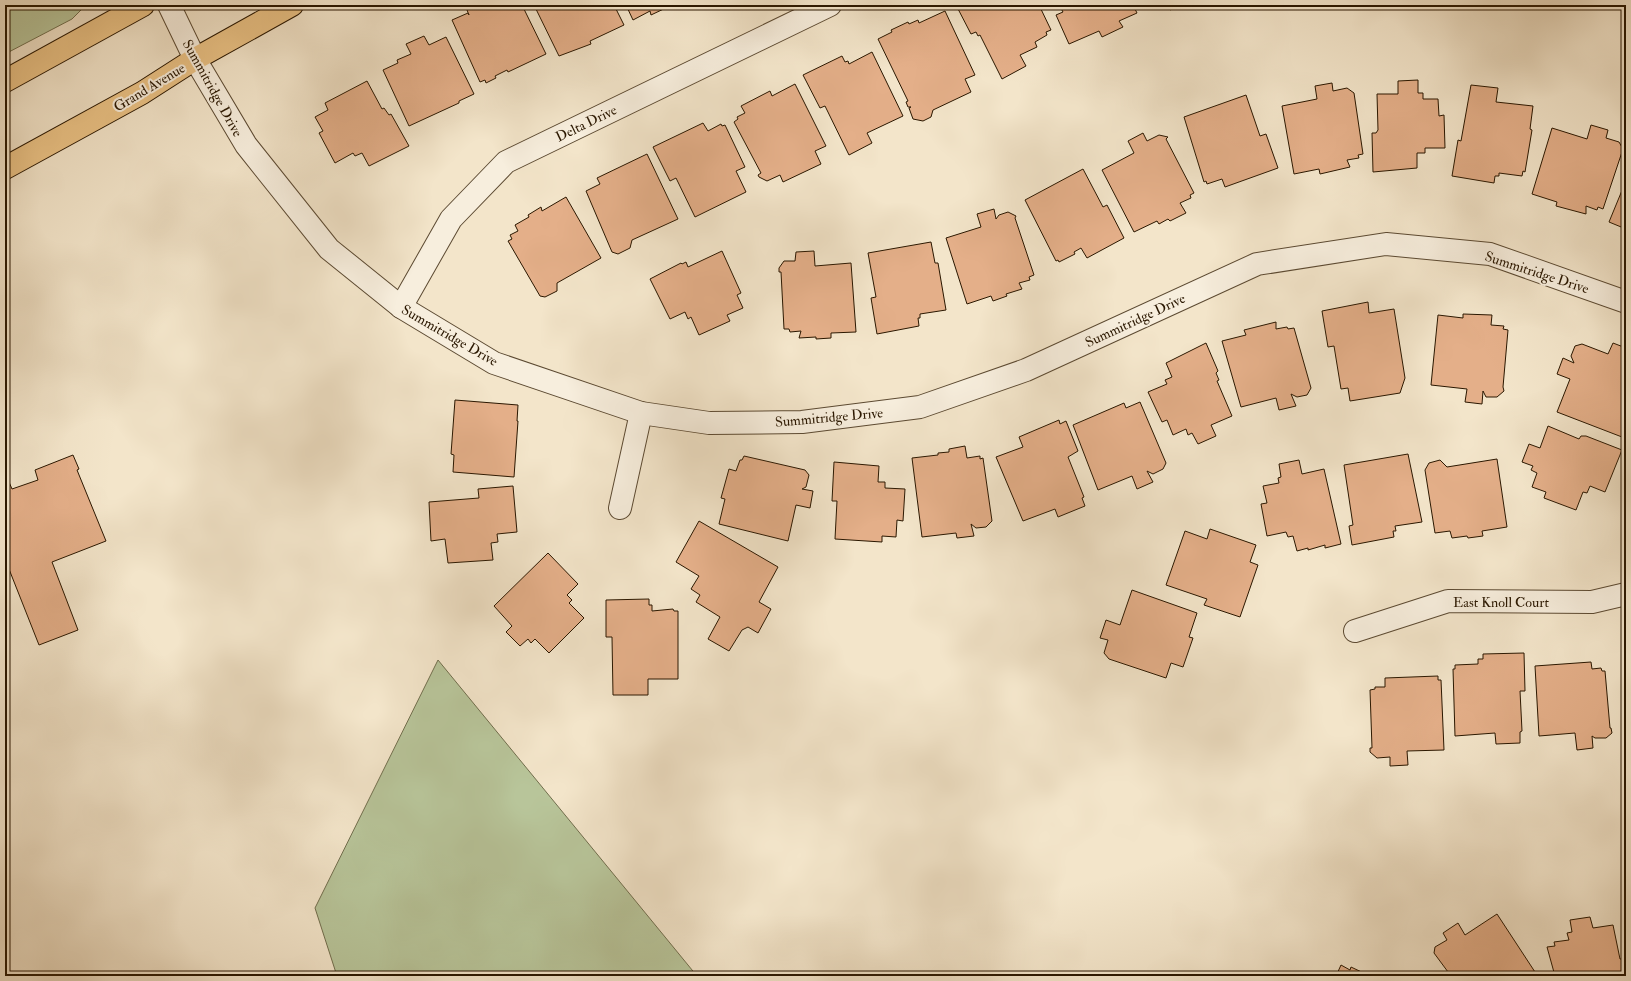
<svg xmlns="http://www.w3.org/2000/svg" width="1631" height="981" font-family="'IM FELL Double Pica',serif">
  <style>
    .green { fill: #b8c59a; stroke: #716e4d }
    .building { fill: #e4af89; stroke: #2a1700 }
    .lines { fill: none; stroke-linecap: round; stroke-linejoin: round }
    .street-casing { stroke: #5c4a32; stroke-width: 24 }
    .primary-casing { stroke: #2a1700; stroke-width: 24 }
    .street { stroke: #f7eedd; stroke-width: 22 }
    .primary { stroke: #eac285; stroke-width: 22 }
    .labels { text-anchor: middle; stroke-width: 4; stroke-linejoin: round; paint-order: stroke }
    .street-label { font-size: 14px; fill: #2a1700; stroke: #f7eedd }
  </style>
  <rect width="100%" height="100%" fill="#f3e5ca"/>
  <filter id="stains"><feTurbulence type="fractalNoise" baseFrequency=".005" numOctaves="4"/><feColorMatrix values="0 0 0 0 .2 0 0 0 0 .09 0 0 0 0 .02 0 0 0 .5 -.17"/></filter>
  <radialGradient id="worn" r=".72"><stop offset=".6" stop-color="#630" stop-opacity="0"/><stop offset="1" stop-color="#630" stop-opacity=".3"/></radialGradient>
  <g class="green">
    <polygon points="5,5 86,5 72,19 5,54"/>
    <polygon points="438,660 697,976 337,976 315,908"/>
  </g>
  <g class="building">
    <polygon points="465,5 522,5 546,54 508,72 507,70 495,76 496,78 486,83 485,80 480,82 452,20 468,13 469,15"/>
    <polygon points="534,5 614,5 624,25 590,41 591,44 559,56"/>
    <polygon points="626,5 672,5 651,15 650,11 633,20"/>
    <polygon points="956,5 1039,5 1051,30 1046,32 1047,35 1035,42 1037,47 1020,55 1026,66 1002,79 980,35 978,36 976,32 971,34"/>
    <polygon points="1059,5 1133,5 1137,13 1119,21 1123,27 1102,37 1099,31 1069,44 1056,15 1063,12"/>
    <polygon points="1168,5 1180,5 1170,10"/>
    <polygon points="945,11 975,75 965,79 971,92 933,110 931,117 923,121 913,119 909,108 911,107 908,107 906,102 908,101 878,39 892,32 891,30 908,22 909,24 918,20 919,23"/>
    <polygon points="424,36 429,45 446,37 474,94 459,101 459,103 409,126 383,70 398,63 397,60 411,54 406,44"/>
    <polygon points="872,52 903,116 867,133 872,143 849,155 825,106 820,108 803,75 842,56 845,62 848,61 849,64"/>
    <polygon points="1418,80 1418,93 1423,93 1423,99 1438,99 1439,116 1444,115 1445,148 1425,148 1425,153 1417,153 1417,168 1373,172 1372,133 1376,133 1378,130 1377,94 1398,94 1398,81"/>
    <polygon points="367,81 382,109 384,108 389,115 391,114 409,146 369,166 362,153 355,156 353,153 335,163 319,133 323,131 315,117 328,110 325,103"/>
    <polygon points="1332,83 1333,91 1347,88 1354,93 1363,154 1358,155 1359,158 1347,160 1350,167 1320,174 1319,169 1294,174 1282,106 1317,99 1315,86"/>
    <polygon points="795,84 826,146 815,151 821,164 783,182 780,175 767,181 759,177 758,175 761,173 734,122 738,119 737,117 745,113 741,106 770,91 772,96"/>
    <polygon points="1471,85 1498,88 1496,102 1533,106 1530,129 1532,130 1525,172 1523,171 1522,176 1499,173 1499,176 1495,176 1494,183 1452,176 1458,140 1461,141"/>
    <polygon points="1246,95 1260,136 1266,134 1278,168 1225,187 1222,179 1207,184 1206,181 1204,182 1184,117"/>
    <polygon points="703,123 708,131 721,124 722,126 725,125 745,167 736,171 746,192 695,217 676,178 670,181 653,147"/>
    <polygon points="1591,125 1608,130 1606,138 1619,142 1623,149 1603,209 1598,207 1597,210 1586,206 1586,214 1556,206 1557,202 1532,194 1552,128 1587,139"/>
    <polygon points="1143,133 1147,141 1159,135 1168,137 1166,139 1194,193 1190,195 1191,198 1180,203 1186,213 1170,221 1168,219 1159,224 1157,221 1134,232 1102,170 1134,153 1128,141"/>
    <polygon points="647,154 678,219 632,240 630,248 618,254 612,252 586,191 600,184 597,178"/>
    <polygon points="1083,169 1103,207 1107,205 1124,238 1087,258 1081,248 1074,252 1075,254 1059,262 1058,260 1056,261 1025,200"/>
    <polygon points="1623,188 1626,190 1626,229 1609,222"/>
    <polygon points="566,197 601,258 557,283 557,291 545,297 540,296 508,241 512,239 510,235 518,231 515,225 529,217 528,215 541,207 542,211"/>
    <polygon points="994,209 996,219 999,215 1008,212 1016,216 1015,218 1034,275 1029,277 1030,280 1019,283 1022,289 1006,294 1007,296 993,301 991,296 967,304 946,238 981,227 977,214"/>
    <polygon points="931,242 935,263 938,263 946,310 920,314 920,318 918,318 919,326 877,334 871,298 876,297 868,253"/>
    <polygon points="722,251 741,293 737,295 743,308 727,315 730,321 699,335 691,317 688,319 685,312 670,319 650,279 681,263 682,264 686,262 688,267"/>
    <polygon points="814,251 815,266 851,263 856,332 831,333 831,338 816,339 816,337 799,338 801,331 790,332 789,329 784,329 781,272 779,272 779,268 784,261 795,261 796,252"/>
    <polygon points="1368,302 1369,313 1394,309 1405,378 1400,393 1350,401 1348,388 1341,389 1334,346 1328,347 1322,311"/>
    <polygon points="1463,314 1492,315 1491,325 1504,326 1503,329 1508,330 1503,387 1504,391 1497,397 1486,397 1483,391 1482,404 1465,402 1467,389 1431,385 1438,315 1463,318"/>
    <polygon points="1276,322 1276,329 1287,327 1288,329 1294,328 1311,388 1307,395 1297,397 1291,394 1296,406 1279,410 1276,398 1241,407 1222,341 1246,335 1244,330"/>
    <polygon points="1206,343 1218,371 1216,373 1219,380 1217,381 1232,416 1211,425 1216,436 1198,444 1192,433 1188,435 1186,429 1173,435 1167,420 1162,422 1148,392 1167,384 1165,380 1172,377 1166,363"/>
    <polygon points="1613,343 1626,348 1626,425 1622,437 1557,412 1570,379 1557,374 1563,358 1574,363 1571,356 1575,346 1582,344 1608,354"/>
    <polygon points="455,400 518,405 517,421 518,421 514,477 453,472 454,455 451,454"/>
    <polygon points="1140,402 1166,463 1163,469 1153,474 1147,471 1153,482 1137,489 1132,476 1098,490 1073,425 1124,403 1126,408"/>
    <polygon points="1059,420 1060,424 1066,421 1078,451 1068,457 1084,497 1082,498 1085,506 1058,517 1055,509 1023,521 996,457 1023,447 1019,437"/>
    <polygon points="1548,426 1579,439 1581,436 1586,436 1622,450 1605,492 1590,486 1587,493 1583,492 1576,510 1544,498 1546,492 1532,487 1537,473 1531,470 1533,466 1522,462 1529,444 1540,448"/>
    <polygon points="965,446 967,458 980,456 980,459 983,458 992,521 986,527 976,528 971,524 974,536 957,538 956,533 922,537 912,458 938,455 938,453 949,452 949,449"/>
    <polygon points="1408,454 1422,522 1395,526 1396,531 1393,531 1394,537 1352,545 1349,526 1353,525 1344,465"/>
    <polygon points="73,455 79,469 77,470 106,541 52,562 78,630 39,645 5,559 5,484 9,482 12,489 38,480 35,470"/>
    <polygon points="744,456 805,470 809,475 806,487 802,489 813,491 810,508 796,505 788,541 719,524 725,499 721,498 729,469 736,471 740,460 742,460"/>
    <polygon points="1497,459 1507,527 1482,531 1483,536 1468,538 1467,536 1452,538 1450,531 1435,533 1425,470 1429,463 1440,460 1447,467"/>
    <polygon points="1299,460 1302,474 1324,469 1341,544 1325,548 1325,545 1308,550 1308,548 1297,551 1293,536 1288,537 1286,532 1267,536 1261,504 1267,503 1263,486 1279,483 1278,478 1281,477 1279,464"/>
    <polygon points="834,462 879,466 878,482 885,482 885,488 905,489 903,521 897,520 896,537 882,536 882,542 835,539 837,501 832,501"/>
    <polygon points="513,486 517,532 497,534 498,542 491,543 493,560 448,563 445,539 431,541 429,502 479,498 478,489"/>
    <polygon points="699,521 778,567 759,602 771,609 758,633 748,627 742,630 729,651 708,639 720,617 696,602 700,595 691,589 699,576 676,562"/>
    <polygon points="1210,529 1256,545 1250,562 1258,565 1240,617 1204,605 1207,599 1166,585 1185,531 1207,539"/>
    <polygon points="548,553 578,584 567,595 572,600 569,603 584,618 549,653 535,639 531,643 528,639 520,646 506,632 512,626 494,606"/>
    <polygon points="1132,590 1197,613 1189,637 1193,638 1183,667 1171,663 1166,678 1109,659 1104,653 1108,640 1100,638 1106,620 1120,625"/>
    <polygon points="649,599 649,605 652,605 652,611 673,609 674,611 678,611 678,679 648,679 648,695 613,695 612,637 606,637 606,600"/>
    <polygon points="1524,653 1525,691 1520,691 1522,731 1520,732 1520,743 1496,744 1495,733 1455,736 1453,669 1455,669 1455,665 1478,664 1478,659 1483,659 1483,654"/>
    <polygon points="1591,662 1592,669 1601,668 1602,671 1605,671 1610,728 1611,728 1612,733 1606,738 1595,738 1592,736 1593,748 1577,750 1575,733 1539,736 1535,666"/>
    <polygon points="1438,676 1438,680 1441,680 1444,750 1407,751 1408,765 1390,766 1390,757 1377,758 1370,752 1370,748 1372,748 1370,690 1375,689 1375,687 1385,687 1385,678"/>
    <polygon points="1497,914 1535,972 1529,976 1451,976 1434,953 1435,947 1447,940 1443,933 1458,923 1465,935"/>
    <polygon points="1590,917 1593,928 1613,925 1620,959 1622,959 1623,963 1625,963 1626,976 1555,976 1547,947 1555,946 1554,942 1569,940 1567,933 1572,932 1570,920"/>
    <polygon points="1341,965 1350,970 1351,967 1370,976 1336,976"/>
  </g>
  <g class="lines">
    <defs>
      <g id="street">
        <polyline points="169,5 195,59 246,145 329,249 401,307 494,363 641,413 709,423 802,422 920,407 1026,370 1257,264 1386,244 1490,254 1626,302"/>
        <polyline points="401,307 451,219 506,162 830,5"/>
        <polyline points="620,508 641,413"/>
        <polyline points="1355,631 1448,601 1592,602 1626,594"/>
      </g>
      <g id="primary">
        <polyline points="5,81 143,5"/>
        <polyline points="5,168 142,93 195,59 292,5"/>
      </g>
    </defs>
    <use href="#street" class="street-casing"/>
    <use href="#primary" class="primary-casing"/>
    <use href="#street" class="street"/>
    <use href="#primary" class="primary"/>
  </g>
  <g class="labels">
    <g class="street-label">
      <text transform="translate(149 87) rotate(-31)" y="5">Grand Avenue</text>
      <text transform="translate(213 88) rotate(61)" y="5">Summitridge Drive</text>
      <text transform="translate(586 123) rotate(-26)" y="5">Delta Drive</text>
      <text transform="translate(1537 272) rotate(18)" y="5">Summitridge Drive</text>
      <text transform="translate(1135 320) rotate(-25)" y="5">Summitridge Drive</text>
      <text transform="translate(450 335) rotate(30)" y="5">Summitridge Drive</text>
      <text transform="translate(829 417) rotate(-5)" y="5">Summitridge Drive</text>
      <text x="1501" y="607">East Knoll Court</text>
    </g>
  </g>
  <rect width="1631" height="981" fill="none" stroke="#f3e5ca" stroke-width="20"/>
  <rect x="6" y="6" width="1619" height="969" fill="none" stroke="#2a1700" stroke-width="2"/>
  <rect x="10" y="10" width="1611" height="961" fill="none" stroke="#2a1700"/>
  <rect width="100%" height="100%" filter="url(#stains)"/>
  <rect width="100%" height="100%" fill="url(#worn)"/>
</svg>
